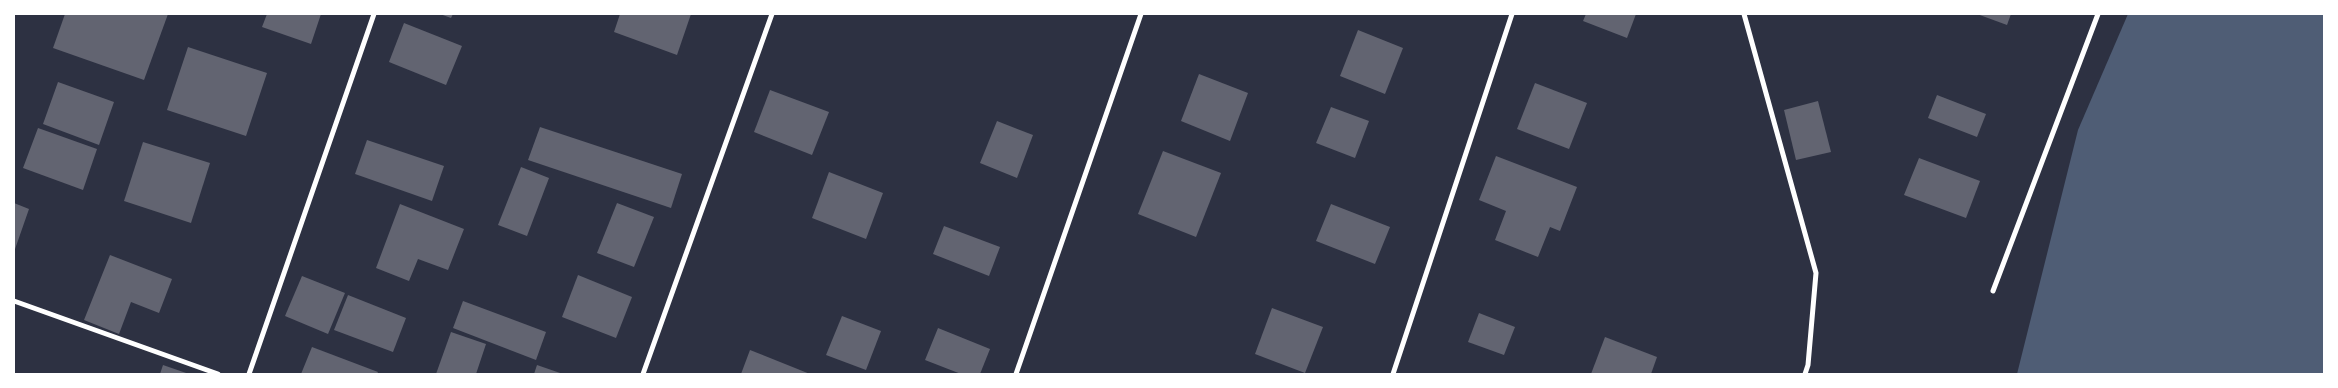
<svg xmlns="http://www.w3.org/2000/svg" width="2338" height="388" font-family="Inter,sans-serif">
  <style>
    .water { fill: #4f5d75 }
    .building { fill: #626471 }
    .lines { fill: none; stroke-linecap: round; stroke-linejoin: round }
    .minor { stroke: #fff; stroke-width: 5 }
  </style>
  <rect width="100%" height="100%" fill="#2d3142"/>
  <polygon class="water" points="2128,14 2324,14 2324,374 2017,374 2078,130"/>
  <g class="building">
    <polygon points="65,14 168,14 144,80 53,48"/>
    <polygon points="267,14 321,14 311,44 262,27"/>
    <polygon points="440,14 453,14 451,18"/>
    <polygon points="620,14 691,14 677,55 614,32"/>
    <polygon points="1586,14 1636,14 1627,38 1583,21"/>
    <polygon points="1977,14 2011,14 2007,25"/>
    <polygon points="404,23 462,46 446,85 389,62"/>
    <polygon points="1358,30 1403,48 1385,94 1340,76"/>
    <polygon points="188,47 267,73 246,136 167,110"/>
    <polygon points="1199,74 1248,93 1230,141 1181,121"/>
    <polygon points="58,82 114,102 99,145 43,124"/>
    <polygon points="1535,83 1587,103 1569,149 1517,129"/>
    <polygon points="770,90 829,112 812,155 754,132"/>
    <polygon points="1937,95 1986,114 1977,137 1928,118"/>
    <polygon points="1818,101 1831,152 1796,160 1784,110"/>
    <polygon points="1331,107 1369,121 1355,158 1316,143"/>
    <polygon points="997,121 1033,135 1017,178 980,163"/>
    <polygon points="540,127 682,174 671,208 528,160"/>
    <polygon points="38,128 97,149 83,190 23,168"/>
    <polygon points="367,140 444,166 432,201 355,174"/>
    <polygon points="143,142 210,163 191,223 124,201"/>
    <polygon points="1163,151 1221,173 1196,237 1138,214"/>
    <polygon points="1496,156 1577,187 1560,231 1550,227 1538,257 1495,240 1506,211 1479,200"/>
    <polygon points="1919,158 1980,181 1966,218 1904,195"/>
    <polygon points="521,167 549,178 527,236 498,225"/>
    <polygon points="829,172 883,193 866,239 812,218"/>
    <polygon points="14,203 29,209 14,252"/>
    <polygon points="617,203 654,217 634,267 597,253"/>
    <polygon points="400,204 464,229 448,270 418,259 409,281 376,268"/>
    <polygon points="1331,204 1390,227 1375,264 1316,241"/>
    <polygon points="944,226 1000,247 989,276 933,254"/>
    <polygon points="110,255 172,279 159,313 131,302 119,334 84,320"/>
    <polygon points="578,275 632,297 616,338 562,317"/>
    <polygon points="302,276 345,293 328,334 285,316"/>
    <polygon points="348,295 406,318 393,352 334,330"/>
    <polygon points="463,301 546,332 536,360 453,328"/>
    <polygon points="1272,308 1323,327 1305,373 1255,354"/>
    <polygon points="1479,313 1515,327 1504,355 1468,342"/>
    <polygon points="842,316 881,331 866,370 826,355"/>
    <polygon points="938,328 990,349 980,374 961,374 925,360"/>
    <polygon points="451,332 486,344 476,374 436,374"/>
    <polygon points="1605,337 1657,357 1651,374 1591,374"/>
    <polygon points="312,347 378,372 377,374 301,374"/>
    <polygon points="750,350 810,374 741,374"/>
    <polygon points="163,365 189,374 160,374"/>
    <polygon points="537,365 563,374 534,374"/>
  </g>
  <g class="lines">
    <g class="minor">
      <polyline points="1744,14 1816,273 1808,365 1805,374"/>
      <polyline points="1993,291 2098,14"/>
      <polyline points="14,301 218,374"/>
      <polyline points="249,374 374,14"/>
      <polyline points="643,374 772,14"/>
      <polyline points="1016,374 1141,14"/>
      <polyline points="1393,374 1512,14"/>
    </g>
  </g>
  <rect width="2338" height="388" fill="none" stroke="#ffffff" stroke-width="30"/>
</svg>
